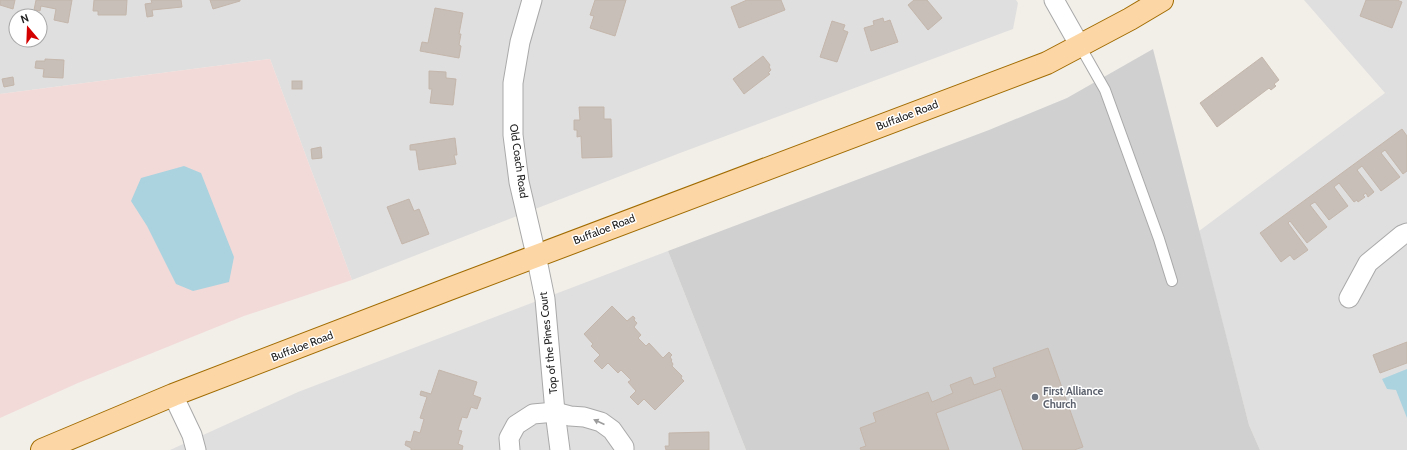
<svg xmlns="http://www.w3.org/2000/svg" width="1407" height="450" font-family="Cabin,sans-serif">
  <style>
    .residential { fill: #e0dfdf; fill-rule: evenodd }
    .commercial { fill: #f2dad9 }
    .religious { fill: #d0d0d0 }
    .water { fill: #aad3df }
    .building { fill: #c7bfb8; stroke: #c4b6ab }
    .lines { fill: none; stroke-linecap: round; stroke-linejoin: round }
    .lane-casing { stroke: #a9a9a9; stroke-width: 12 }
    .street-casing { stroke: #a9a9a9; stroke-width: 21 }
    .primary-casing { stroke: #a06b00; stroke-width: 24 }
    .lane { stroke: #fff; stroke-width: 10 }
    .street { stroke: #fff; stroke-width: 19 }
    .primary { stroke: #fcd6a4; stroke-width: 22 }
    .oneway { fill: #9c9c9c }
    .worship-dot { fill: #6b7280; stroke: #fff; stroke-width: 1.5 }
    .labels { text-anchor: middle; stroke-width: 3; stroke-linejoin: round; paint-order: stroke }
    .street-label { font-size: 11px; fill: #222; stroke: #fff }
    .worship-label { font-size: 11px; font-weight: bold; fill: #5b616d; stroke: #fff; text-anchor: start }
  </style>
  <rect width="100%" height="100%" fill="#f2efe9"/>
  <g class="residential">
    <path d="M0,0H1016L1018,3L1013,29L680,153L352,280L270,59L0,94ZM16,16H40V40H16Z"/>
    <polygon points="1304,0 1407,0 1407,450 1260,450 1249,425 1199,231 1385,93"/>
    <polygon points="668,251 746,450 170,450 298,392"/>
  </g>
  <polygon class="commercial" points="270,59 352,280 244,316 78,383 0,418 0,94"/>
  <polygon class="religious" points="1153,49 1249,425 1260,450 746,450 668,251 989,130 1067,98"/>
  <g class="water">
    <polygon points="184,166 201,173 234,257 229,282 193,291 176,284 147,226 131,201 141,178"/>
    <polygon points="1407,369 1407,418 1396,390 1387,389 1382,379"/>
  </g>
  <g class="building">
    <polygon points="0,0 15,0 13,9 0,5"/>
    <polygon points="36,0 72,0 68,23 54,20 56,9 41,6 40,11 34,10"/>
    <polygon points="94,0 127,0 126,15 98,15 98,11 93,11"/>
    <polygon points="151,0 181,0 182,7 152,10 153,16 147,17 145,4 152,3"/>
    <polygon points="210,0 240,0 240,1 213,9"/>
    <polygon points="595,0 626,0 615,36 590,28 594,16 590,15"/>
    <polygon points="747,0 781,0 785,10 739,28 731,7"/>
    <polygon points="914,0 927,0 942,18 928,30 908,5"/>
    <polygon points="1366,0 1397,0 1402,2 1392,28 1360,16"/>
    <polygon points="435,8 463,13 459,34 461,34 459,45 461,46 459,58 420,51 422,42 428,43"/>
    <polygon points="883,18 884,22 890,20 898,42 871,51 864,28 874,25 873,21"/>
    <polygon points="832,21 845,25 843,30 848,32 837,62 820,57"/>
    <polygon points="763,56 770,65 769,67 771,70 768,73 770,74 744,94 733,79"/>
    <polygon points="1262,57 1279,80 1274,84 1276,86 1271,90 1269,88 1217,127 1200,103"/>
    <polygon points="45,59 64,60 63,78 43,77 44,69 35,68 36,61 45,61"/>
    <polygon points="429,71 446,72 446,78 456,79 453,105 430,103 432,89 429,89"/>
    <polygon points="13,77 14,85 4,87 2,79"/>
    <rect x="292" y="81" width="10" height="8"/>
    <polygon points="579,107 604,107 604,119 611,119 612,157 582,158 581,136 577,137 577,130 574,130 574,120 580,120"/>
    <polygon points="1402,129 1407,136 1407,171 1403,174 1385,150 1381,153 1400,177 1381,191 1362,166 1357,170 1374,192 1368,197 1366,193 1363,195 1365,197 1358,202 1357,200 1354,202 1339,183 1334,187 1348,206 1329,220 1315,202 1310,205 1327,227 1307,243 1290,221 1288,223 1308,250 1294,260 1290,255 1281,262 1260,233"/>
    <polygon points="455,138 457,155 454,155 456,164 419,170 416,150 410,150 410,145"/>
    <polygon points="321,147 322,158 312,159 311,149"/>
    <polygon points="409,199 414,211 419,209 429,234 402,244 387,207"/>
    <polygon points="612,306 627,321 633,316 635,318 634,320 637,323 634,327 641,335 638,338 646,346 649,343 663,358 669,352 672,355 670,357 672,360 671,361 673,364 672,366 682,376 681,378 684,381 655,410 644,399 638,405 630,397 636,391 628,382 631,380 621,370 618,373 608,363 602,369 594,361 600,355 591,346 593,344 584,334"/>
    <polygon points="1407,342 1407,363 1380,373 1373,355"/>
    <polygon points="1048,348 1083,447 1074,450 1023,450 1001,389 936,413 949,450 861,450 860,448 866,446 860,428 876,422 873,413 928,392 932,402 953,393 950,385 971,377 974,385 996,377 993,368"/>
    <polygon points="439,370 477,382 473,395 481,398 477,409 471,407 467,418 462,417 458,430 462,431 458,444 463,446 462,450 411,450 411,448 405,445 406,441 411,442 414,431 420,433 424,419 420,418 427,397 420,395 421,391 431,394"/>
    <polygon points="709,432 709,450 666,450 665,446 669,446 669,433"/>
  </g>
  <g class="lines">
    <defs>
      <polyline id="lane" points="1080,46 1105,90 1159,239 1172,281"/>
      <g id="street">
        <polyline points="532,0 520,42 513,83 513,135 519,182 536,255 545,299 555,412 560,450"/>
        <polyline points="1054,0 1080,46"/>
        <polyline points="1349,298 1368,263 1402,235 1407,233"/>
        <polyline points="173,395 192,435 196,450"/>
        <polyline points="510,450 509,438 516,425 533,414 555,412 570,416 584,417 601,422 612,430 624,447 624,450"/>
      </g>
      <polyline id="primary" points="42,450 173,395 449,289 1047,63 1130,19 1162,0"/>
    </defs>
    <use href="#lane" class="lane-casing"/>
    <use href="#street" class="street-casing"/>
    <use href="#primary" class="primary-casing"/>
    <use href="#lane" class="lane"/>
    <use href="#street" class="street"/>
    <use href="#primary" class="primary"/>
  </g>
  <defs><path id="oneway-solid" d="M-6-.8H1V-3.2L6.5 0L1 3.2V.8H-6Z"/></defs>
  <use class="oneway" href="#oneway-solid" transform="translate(599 422) rotate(-156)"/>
  <circle class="worship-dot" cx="1035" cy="397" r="4"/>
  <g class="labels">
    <g class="street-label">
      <text transform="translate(907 115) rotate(-21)" y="4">Buffaloe Road</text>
      <text transform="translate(519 161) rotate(82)" y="4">Old Coach Road</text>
      <text transform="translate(604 229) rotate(-21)" y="4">Buffaloe Road</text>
      <text transform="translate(548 343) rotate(-96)" y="4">Top of the Pines Court</text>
      <text transform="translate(302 346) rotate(-21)" y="4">Buffaloe Road</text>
    </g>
    <g class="worship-label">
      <text x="1043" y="395">First Alliance<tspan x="1043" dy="13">Church</tspan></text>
    </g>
  </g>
  <g transform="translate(28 28) rotate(341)"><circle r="19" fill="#ffffff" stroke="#a7a7a7"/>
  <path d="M0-3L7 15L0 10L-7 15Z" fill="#d40000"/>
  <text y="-6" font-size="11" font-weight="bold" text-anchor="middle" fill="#222222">N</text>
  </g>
</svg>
